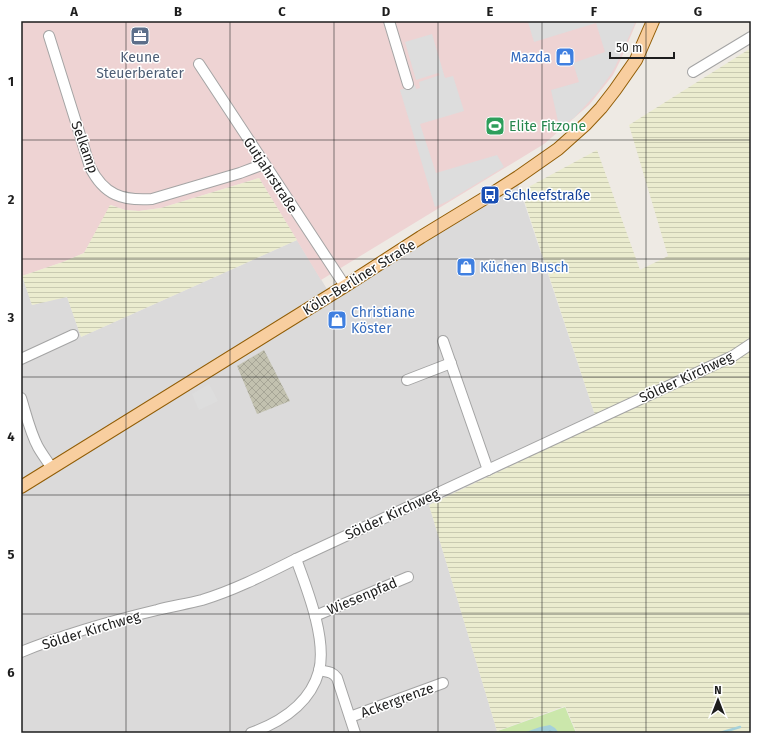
<svg xmlns="http://www.w3.org/2000/svg" width="772" height="754" font-family="'Fira Sans',sans-serif">
  <style>
    .residential { fill: #dbdada }
    .commercial { fill: #eed3d3 }
    .construction { fill: url(#construction-cross-hatch) }
    .farmland { fill: url(#farmland-rules) }
    .grass { fill: #cbe7ab }
    .parking { fill: #ddd }
    .water { fill: url(#water-ripples) }
    .lines { fill: none; stroke-linecap: round; stroke-linejoin: round }
    .stream { stroke: #a5d0da; stroke-width: 2.5 }
    .minor-casing { stroke: #a4a4a4; stroke-width: 12 }
    .major-casing { stroke: #915d06; stroke-width: 14 }
    .minor { stroke: #fff; stroke-width: 10 }
    .major { stroke: #f8ce9f; stroke-width: 12 }
    .grid { fill: none; stroke: #1d1d1d; stroke-width: 1; stroke-opacity: 0.55 }
    .labels { text-anchor: middle; stroke-width: 3; stroke-linejoin: round; paint-order: stroke }
    .service-label { font-size: 14px; fill: #4e5e75; stroke: #fff }
    .shop-label { font-size: 14px; fill: #366cbe; stroke: #fff; text-anchor: start }
    .leisure-label { font-size: 14px; fill: #27864d; stroke: #fff; text-anchor: start }
    .street-label { font-size: 14px; fill: #1d1d1d; stroke: #fff }
    .transit-label { font-size: 14px; fill: #164399; stroke: #fff; text-anchor: start }
    .neatline { fill: none; stroke: #1d1d1d; stroke-width: 1.5 }
    .grid-label { font-size: 13px; text-anchor: middle; font-weight: bold; fill: #1d1d1d }
  </style>
  <defs>
    <pattern id="construction-cross-hatch" width="8" height="8" patternUnits="userSpaceOnUse"><rect width="8" height="8" fill="#c2c1af"/><path d="M0 0l8 8M0 8l8-8" fill="none" stroke="#a6a596"/></pattern>
    <pattern id="farmland-rules" width="6" height="5" patternUnits="userSpaceOnUse"><rect width="6" height="5" fill="#ebeccf"/><path d="M0 2.5h6" fill="none" stroke="#c9cab1"/></pattern>
    <pattern id="water-ripples" width="26" height="14" patternUnits="userSpaceOnUse"><rect width="26" height="14" fill="#a5d0da"/><path d="M2 4q2-2 4 0t4 0M15 11q2-2 4 0t4 0" fill="none" stroke="#8eb2bb"/></pattern>
  </defs>
  <rect width="100%" height="100%" fill="#eeeae4"/>
  <polygon class="residential" points="518,184 598,424 429,505 497,731 489,733 21,733 21,272 32,305 67,296 81,337 297,240 333,299"/>
  <polygon class="commercial" points="21,21 637,21 621,59 613,75 589,105 544,144 321,280 259,178 161,208 139,211 125,210 111,205 84,253 63,262 22,276 21,272"/>
  <polygon class="construction" points="264,350 290,401 257,414 237,366"/>
  <g class="farmland">
    <polygon points="751,48 751,733 577,733 565,706 497,731 429,505 598,424 521,191 597,150 640,270 668,256 629,125"/>
    <polygon points="259,178 297,240 81,337 67,297 32,305 22,276 63,262 84,253 110,205 125,210 139,211 161,208"/>
  </g>
  <polygon class="grass" points="565,707 576,733 489,733 498,731"/>
  <g class="parking">
    <polygon points="531,21 595,21 596,23 604,21 636,21 615,67 611,74 597,93 574,118 559,126 551,90 579,82 573,63 605,52 596,23 534,42 528,22"/>
    <polygon points="432,34 445,78 453,76 464,111 420,124 436,173 497,155 504,167 448,201 435,207 400,90 415,85 416,89 420,88 419,82 440,75 438,73 416,80 405,42"/>
    <polygon points="209,384 218,401 199,410 192,394"/>
  </g>
  <polygon class="water" points="550,725 555,728 559,733 523,733 540,727"/>
  <g class="lines">
    <polyline class="stream" points="720,733 740,727"/>
    <defs>
      <g id="minor">
        <polyline points="389,21 408,84"/>
        <path d="M49,36L90,167C104,195 122,201 152,199L240,173L264,164"/>
        <polyline points="199,64 345,286"/>
        <polyline points="693,72 751,37"/>
        <polyline points="443,341 488,470"/>
        <polyline points="21,359 73,335"/>
        <polyline points="407,380 451,363"/>
        <path d="M21,398C26,414 30,432 38,447C42,454 47,461 52,468"/>
        <polyline points="315,616 408,577"/>
        <path d="M21,652C65,634 111,621 157,610C172,606 187,604 202,600C235,590 266,574 296,559L733,356L751,344"/>
        <path d="M319,670C327,672 332,671 337,678L355,733"/>
        <polyline points="350,717 443,683"/>
        <path d="M251,733C281,722 310,704 319,671C327,639 307,589 296,559"/>
      </g>
      <polyline id="major" points="21,487 345,286 421,237 490,195 518,177 558,149 586,124 601,108 615,90 636,60 653,21"/>
    </defs>
    <use href="#minor" class="minor-casing"/>
    <use href="#major" class="major-casing"/>
    <use href="#minor" class="minor"/>
    <use href="#major" class="major"/>
  </g>
  <path class="grid" d="M126,21V733M230,21V733M334,21V733M438,21V733M542,21V733M646,21V733M21,140H751M21,259H751M21,377H751M21,495H751M21,614H751"/>
  <defs>
    <symbol id="office-square" viewBox="-11 -11 22 22"><rect x="-9" y="-9" width="18" height="18" rx="4" fill="#5c6f8a" stroke="#fff"/><path d="M-6-3h4V-5.5h4V-3h4V5H-6ZM-1-4.5V-3h2v-1.5ZM-6 0V1H6V0Z" fill="#fff"/></symbol>
    <symbol id="shop-square" viewBox="-11 -11 22 22"><rect x="-9" y="-9" width="18" height="18" rx="4" fill="#3f7fe0" stroke="#fff"/><path d="M-5-2.5h2.3a2.7 3.5 0 0 1 5.4 0H5L5.5 6h-11ZM-1.5-2.5h3a1.5 2.3 0 0 0-3 0Z" fill="#fff"/></symbol>
    <symbol id="stadium-square" viewBox="-11 -11 22 22"><rect x="-9" y="-9" width="18" height="18" rx="4" fill="#2e9e5b" stroke="#fff"/><path d="M0-5a6.5 5 0 1 0 0 10a6.5 5 0 1 0 0-10ZM-3.5-1.8h7v3.6h-7Z" fill="#fff"/></symbol>
    <symbol id="bus-square" viewBox="-11 -11 22 22"><rect x="-9" y="-9" width="18" height="18" rx="4" fill="#1a4fb4" stroke="#fff"/><path d="M-5-6H5V4H4V6H2V4H-2V6H-4V4H-5ZM-3.5-4V0h7V-4ZM-3.5 1.2v1.5H-2V1.2ZM2 1.2v1.5H3.5V1.2Z" fill="#fff"/></symbol>
  </defs>
  <g fill-rule="evenodd">
    <use href="#office-square" x="129" y="25" width="22" height="22"/>
    <use href="#shop-square" x="554" y="46" width="22" height="22"/>
    <use href="#stadium-square" x="484" y="115" width="22" height="22"/>
    <use href="#bus-square" x="479" y="184" width="22" height="22"/>
    <use href="#shop-square" x="455" y="256" width="22" height="22"/>
    <use href="#shop-square" x="326" y="309" width="22" height="22"/>
  </g>
  <g class="labels">
    <g class="service-label">
      <text x="140" y="62">Keune<tspan x="140" dy="16">Steuerberater</tspan></text>
    </g>
    <g class="shop-label">
      <text x="551" y="62" text-anchor="end">Mazda</text>
      <text x="480" y="272">Küchen Busch</text>
      <text x="351" y="317">Christiane<tspan x="351" dy="16">Köster</tspan></text>
    </g>
    <g class="leisure-label">
      <text x="509" y="131">Elite Fitzone</text>
    </g>
    <g class="street-label">
      <text transform="translate(85 147) rotate(70)" y="5">Selkamp</text>
      <text transform="translate(271 175) rotate(57)" y="5">Gutjahrstraße</text>
      <text transform="translate(359 277) rotate(-32)" y="5">Köln-Berliner Straße</text>
      <text transform="translate(686 377) rotate(-25)" y="5">Sölder Kirchweg</text>
      <text transform="translate(392 514) rotate(-25)" y="5">Sölder Kirchweg</text>
      <text transform="translate(362 596) rotate(-23)" y="5">Wiesenpfad</text>
      <text transform="translate(91 630) rotate(-17)" y="5">Sölder Kirchweg</text>
      <text transform="translate(397 700) rotate(-20)" y="5">Ackergrenze</text>
    </g>
    <g class="transit-label">
      <text x="504" y="200">Schleefstraße</text>
    </g>
  </g>
  <rect width="772" height="754" fill="none" stroke="#ffffff" stroke-width="44"/>
  <g transform="translate(718 700)" stroke="#ffffff" stroke-width="3" paint-order="stroke">
  <path d="M0-3L7 15L0 10L-7 15Z" fill="#1d1d1d"/>
  <text y="-6" font-size="11" font-weight="bold" text-anchor="middle" fill="#1d1d1d">N</text>
  </g>
  <path d="M610 52v6h64v-6" fill="none" stroke="#1d1d1d" stroke-width="2"/>
  <text x="616" y="52" font-size="12" fill="#1d1d1d" stroke="#ffffff" stroke-width="3" paint-order="stroke">50 m</text>
  <rect x="22" y="22" width="728" height="710" class="neatline"/>
  <g class="grid-label">
    <text x="74" y="16">A</text>
    <text x="178" y="16">B</text>
    <text x="282" y="16">C</text>
    <text x="386" y="16">D</text>
    <text x="490" y="16">E</text>
    <text x="594" y="16">F</text>
    <text x="698" y="16">G</text>
    <text x="11" y="86">1</text>
    <text x="11" y="204">2</text>
    <text x="11" y="322">3</text>
    <text x="11" y="441">4</text>
    <text x="11" y="559">5</text>
    <text x="11" y="677">6</text>
  </g>
</svg>
